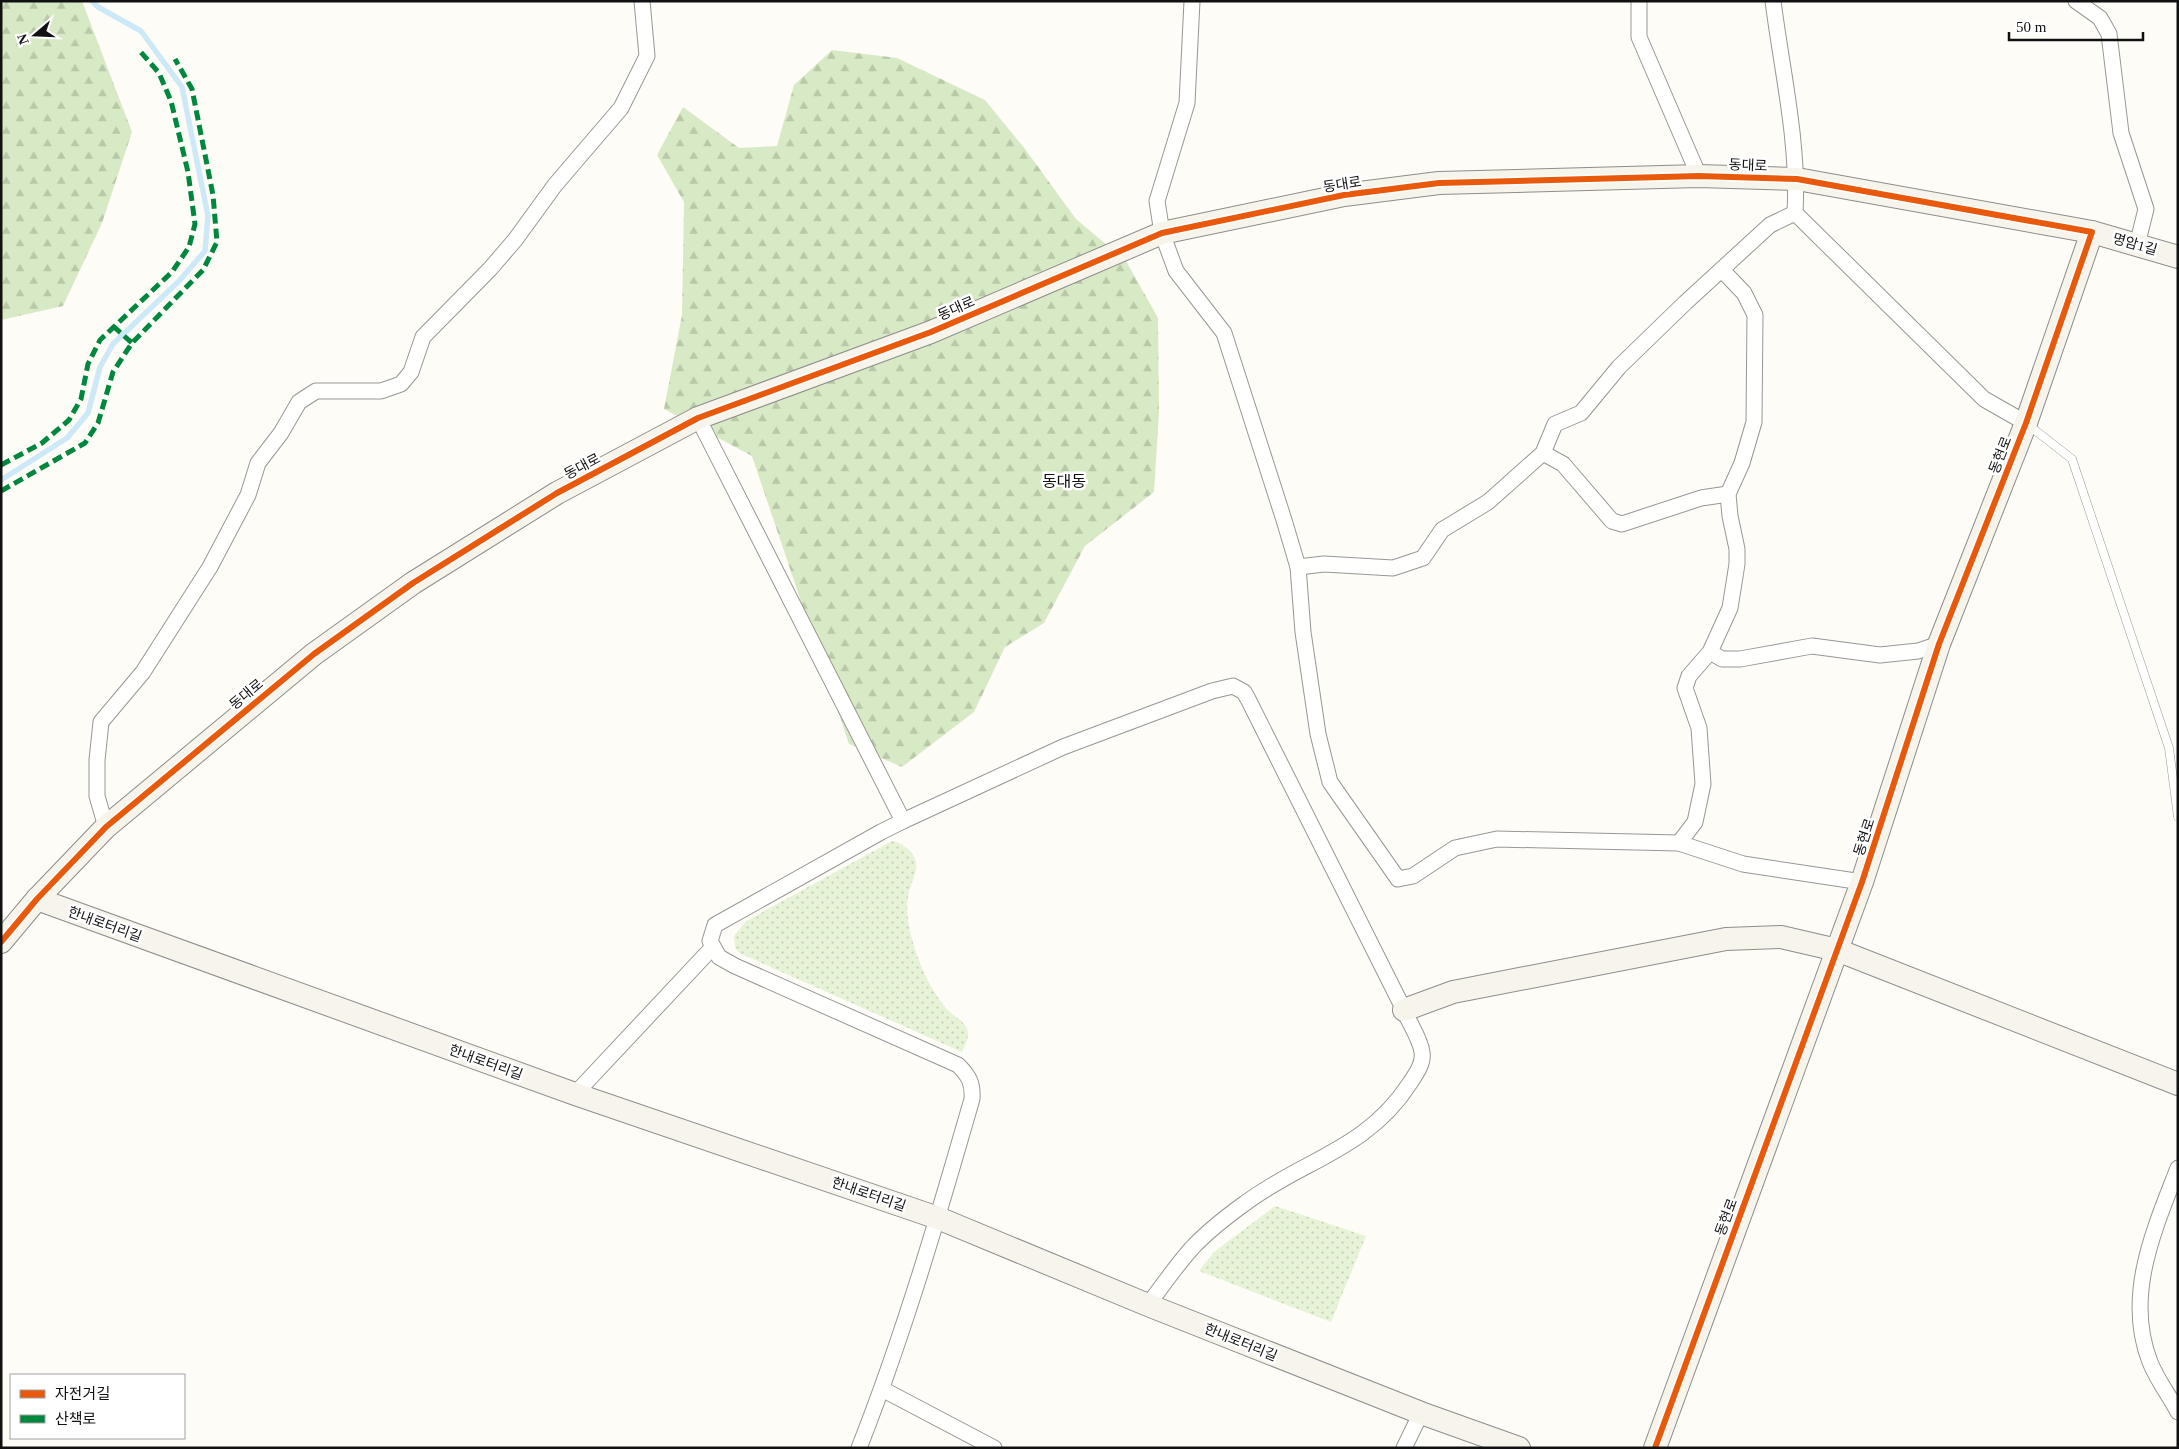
<svg xmlns="http://www.w3.org/2000/svg" width="2179" height="1449" font-family="'Times New Roman','Noto Sans KR',serif">
  <style>
    .forest { fill: url(#forest-firs) }
    .park { fill: url(#park-dots) }
    .lines { fill: none; stroke-linecap: round; stroke-linejoin: round }
    .stream { stroke: #cde8f7; stroke-width: 5.5 }
    .lane-casing { stroke: #979795; stroke-width: 9 }
    .street-casing { stroke: #979795; stroke-width: 17 }
    .secondary-casing { stroke: #8e8d8b; stroke-width: 24 }
    .lane { stroke: #fffffe; stroke-width: 8 }
    .street { stroke: #fffffe; stroke-width: 15 }
    .secondary { stroke: #f6f4eb; stroke-width: 22 }
    .quiet { stroke: #00873e; stroke-width: 5; stroke-dasharray: 10 5; stroke-linecap: butt }
    .cycleway-casing { stroke: #fff; stroke-width: 9 }
    .cycleway { stroke: #e8590c; stroke-width: 6 }
    .labels { text-anchor: middle; stroke-width: 5; stroke-linejoin: round; paint-order: stroke }
    .street-label { font-size: 14px; fill: #111; stroke: #fff }
    .quarter-label { font-size: 16px; fill: #111; stroke: #fff }
  </style>
  <defs>
    <pattern id="forest-firs" width="22" height="20" patternUnits="userSpaceOnUse" patternTransform="scale(1.25)"><rect width="22" height="20" fill="#d8eac5"/><path d="M5 1l3.5 6h-7zM16 11l3.5 6h-7z" fill="#b8c8a8"/></pattern>
    <pattern id="park-dots" width="8" height="8" patternUnits="userSpaceOnUse" patternTransform="scale(1.25)"><rect width="8" height="8" fill="#e7f3d7"/><path d="M2 2h.1M6 6h.1" fill="none" stroke="#c5cfb8" stroke-width="1.8" stroke-linecap="round"/></pattern>
  </defs>
  <rect width="100%" height="100%" fill="#fdfcf7"/>
  <g class="forest">
    <polygon points="1,1 82,1 132,132 102,223 63,306 1,320"/>
    <polygon points="832,50 897,58 985,100 1025,149 1076,219 1126,261 1158,318 1159,413 1154,492 1085,546 1044,623 1005,647 974,712 902,767 849,744 752,456 664,409 682,315 684,202 657,155 683,107 739,148 777,146 794,85"/>
  </g>
  <g class="park">
    <path d="M892,841C900,842 903,845 909,850C925,866 910,880 908,897C906,909 908,923 911,935C917,960 929,988 946,1008C952,1016 964,1020 967,1029C970,1037 965,1045 962,1052L739,953L735,947L734,936L746,921Z"/>
    <polygon points="1275,1206 1366,1236 1331,1322 1199,1271 1214,1252"/>
  </g>
  <g class="lines">
    <polyline class="stream" points="1,480 67,438 88,413 100,367 113,344 179,281 205,251 208,216 182,87 141,31 98,7 92,1"/>
    <defs>
      <polyline id="lane" points="2027,424 2072,459 2169,748 2178,817"/>
      <g id="street">
        <polyline points="1192,1 1187,103 1157,201 1162,233 1176,271 1224,333 1284,520 1298,567 1303,632 1318,734 1330,782 1398,879 1413,876 1455,848 1497,839 1679,843 1743,864 1862,882"/>
        <polyline points="1639,1 1639,37 1699,176"/>
        <path d="M1773,1C1782,72 1799,142 1795,213L1984,399L2026,423"/>
        <polyline points="2076,1 2100,18 2109,34 2121,133 2146,209 2137,245"/>
        <polyline points="698,418 903,821"/>
        <polyline points="1543,453 1563,464 1612,521 1622,524 1701,498 1728,494"/>
        <polyline points="1298,567 1324,564 1393,568 1423,558 1442,530 1488,502 1543,453 1555,424 1581,413 1619,367 1685,303 1770,225 1795,213"/>
        <polyline points="1710,652 1722,659 1740,659 1812,646 1880,655 1918,651 1939,644"/>
        <polyline points="106,827 97,796 97,760 101,722 143,672 210,567 248,495 258,463 281,433 299,402 316,391 381,391 401,384 411,372 423,337 490,269 515,240 555,185 621,108 647,56 642,1"/>
        <polyline points="1679,843 1695,822 1703,784 1699,728 1685,688 1689,676 1710,652 1730,608 1737,564 1737,549 1730,516 1728,494 1742,463 1754,422 1755,315 1744,293 1722,270"/>
        <polyline points="575,1094 712,948"/>
        <path d="M2178,1168C2154,1230 2124,1296 2150,1362C2157,1380 2169,1395 2178,1412"/>
        <polyline points="882,1389 994,1448"/>
        <path d="M859,1448C904,1334 938,1217 972,1099C973,1083 969,1076 958,1065L735,966L719,957L710,941L715,925L881,832L903,821L1063,747L1212,691L1233,686L1244,692L1248,699L1404,1010C1409,1023 1420,1038 1422,1052C1424,1063 1416,1074 1410,1083C1367,1150 1302,1160 1244,1204C1226,1217 1207,1232 1192,1248C1176,1266 1162,1286 1148,1305"/>
        <polyline points="1404,1448 1421,1413"/>
      </g>
      <g id="secondary">
        <polyline points="37,899 575,1094 938,1218 1148,1305 1421,1413 1519,1448"/>
        <polyline points="1,942 37,899 106,827 314,654 413,583 557,493 698,418 931,332 1162,233 1344,195 1439,183 1699,176 1797,179 2092,232 2178,257"/>
        <polyline points="1404,1010 1453,992 1726,939 1781,937 1837,950 2178,1084"/>
        <polyline points="1655,1448 1862,882 1939,644 2026,423 2092,232"/>
      </g>
    </defs>
    <use href="#lane" class="lane-casing"/>
    <use href="#street" class="street-casing"/>
    <use href="#secondary" class="secondary-casing"/>
    <use href="#lane" class="lane"/>
    <use href="#street" class="street"/>
    <use href="#secondary" class="secondary"/>
    <g class="quiet">
      <polyline points="113,326 132,343"/>
      <polyline points="1,465 42,443 69,420 81,399 88,364 100,340 172,272 189,247 195,224 188,172 171,101 159,73 139,50"/>
      <polyline points="1,491 85,443 98,423 113,372 132,343 203,270 217,242 213,195 192,89 175,59"/>
    </g>
    <defs>
      <polyline id="cycleway" points="1,942 37,899 106,827 314,654 413,583 557,493 698,418 931,332 1162,233 1344,195 1439,183 1699,176 1797,179 2092,232 2026,423 1939,644 1862,882 1655,1448"/>
    </defs>
    <use href="#cycleway" class="cycleway-casing"/>
    <use href="#cycleway" class="cycleway"/>
  </g>
  <g class="labels">
    <g class="street-label">
      <text transform="translate(1748 165) rotate(2)" y="5">동대로</text>
      <text transform="translate(1342 184) rotate(-9)" y="5">동대로</text>
      <text transform="translate(2135 244) rotate(16)" y="5">명암1길</text>
      <text transform="translate(956 308) rotate(-24)" y="5">동대로</text>
      <text transform="translate(2000 455) rotate(-69)" y="5">동현로</text>
      <text transform="translate(582 466) rotate(-28)" y="5">동대로</text>
      <text transform="translate(246 694) rotate(-40)" y="5">동대로</text>
      <text transform="translate(1864 837) rotate(-72)" y="5">동현로</text>
      <text transform="translate(105 924) rotate(20)" y="5">한내로터리길</text>
      <text transform="translate(486 1062) rotate(20)" y="5">한내로터리길</text>
      <text transform="translate(869 1194) rotate(19)" y="5">한내로터리길</text>
      <text transform="translate(1726 1217) rotate(-70)" y="5">동현로</text>
      <text transform="translate(1241 1342) rotate(22)" y="5">한내로터리길</text>
    </g>
    <g class="quarter-label">
      <text x="1064" y="487">동대동</text>
    </g>
  </g>
  <rect width="2179" height="1449" fill="none" stroke="#111111" stroke-width="5"/>
  <rect x="10" y="1374" width="175" height="65" fill="#ffffff" stroke="#a0a0a0"/>
  <rect x="20" y="1390" width="25" height="8" fill="#e8590c" stroke="#a0a0a0"/>
  <text x="55" y="1399" font-size="15" fill="#111111">자전거길</text>
  <rect x="20" y="1415" width="25" height="8" fill="#00873e" stroke="#a0a0a0"/>
  <text x="55" y="1424" font-size="15" fill="#111111">산책로</text>
  <g transform="translate(35 35) rotate(251)" stroke="#ffffff" stroke-width="4" paint-order="stroke">
  <path d="M0-4L9 19L0 12L-9 19Z" fill="#111111"/>
  <text y="-8" font-size="14" font-weight="bold" text-anchor="middle" fill="#111111">N</text>
  </g>
  <path d="M2009 32v8h134v-8" fill="none" stroke="#111111" stroke-width="2.5"/>
  <text x="2016" y="32" font-size="15" fill="#111111" stroke="#ffffff" stroke-width="4" paint-order="stroke">50 m</text>
</svg>
